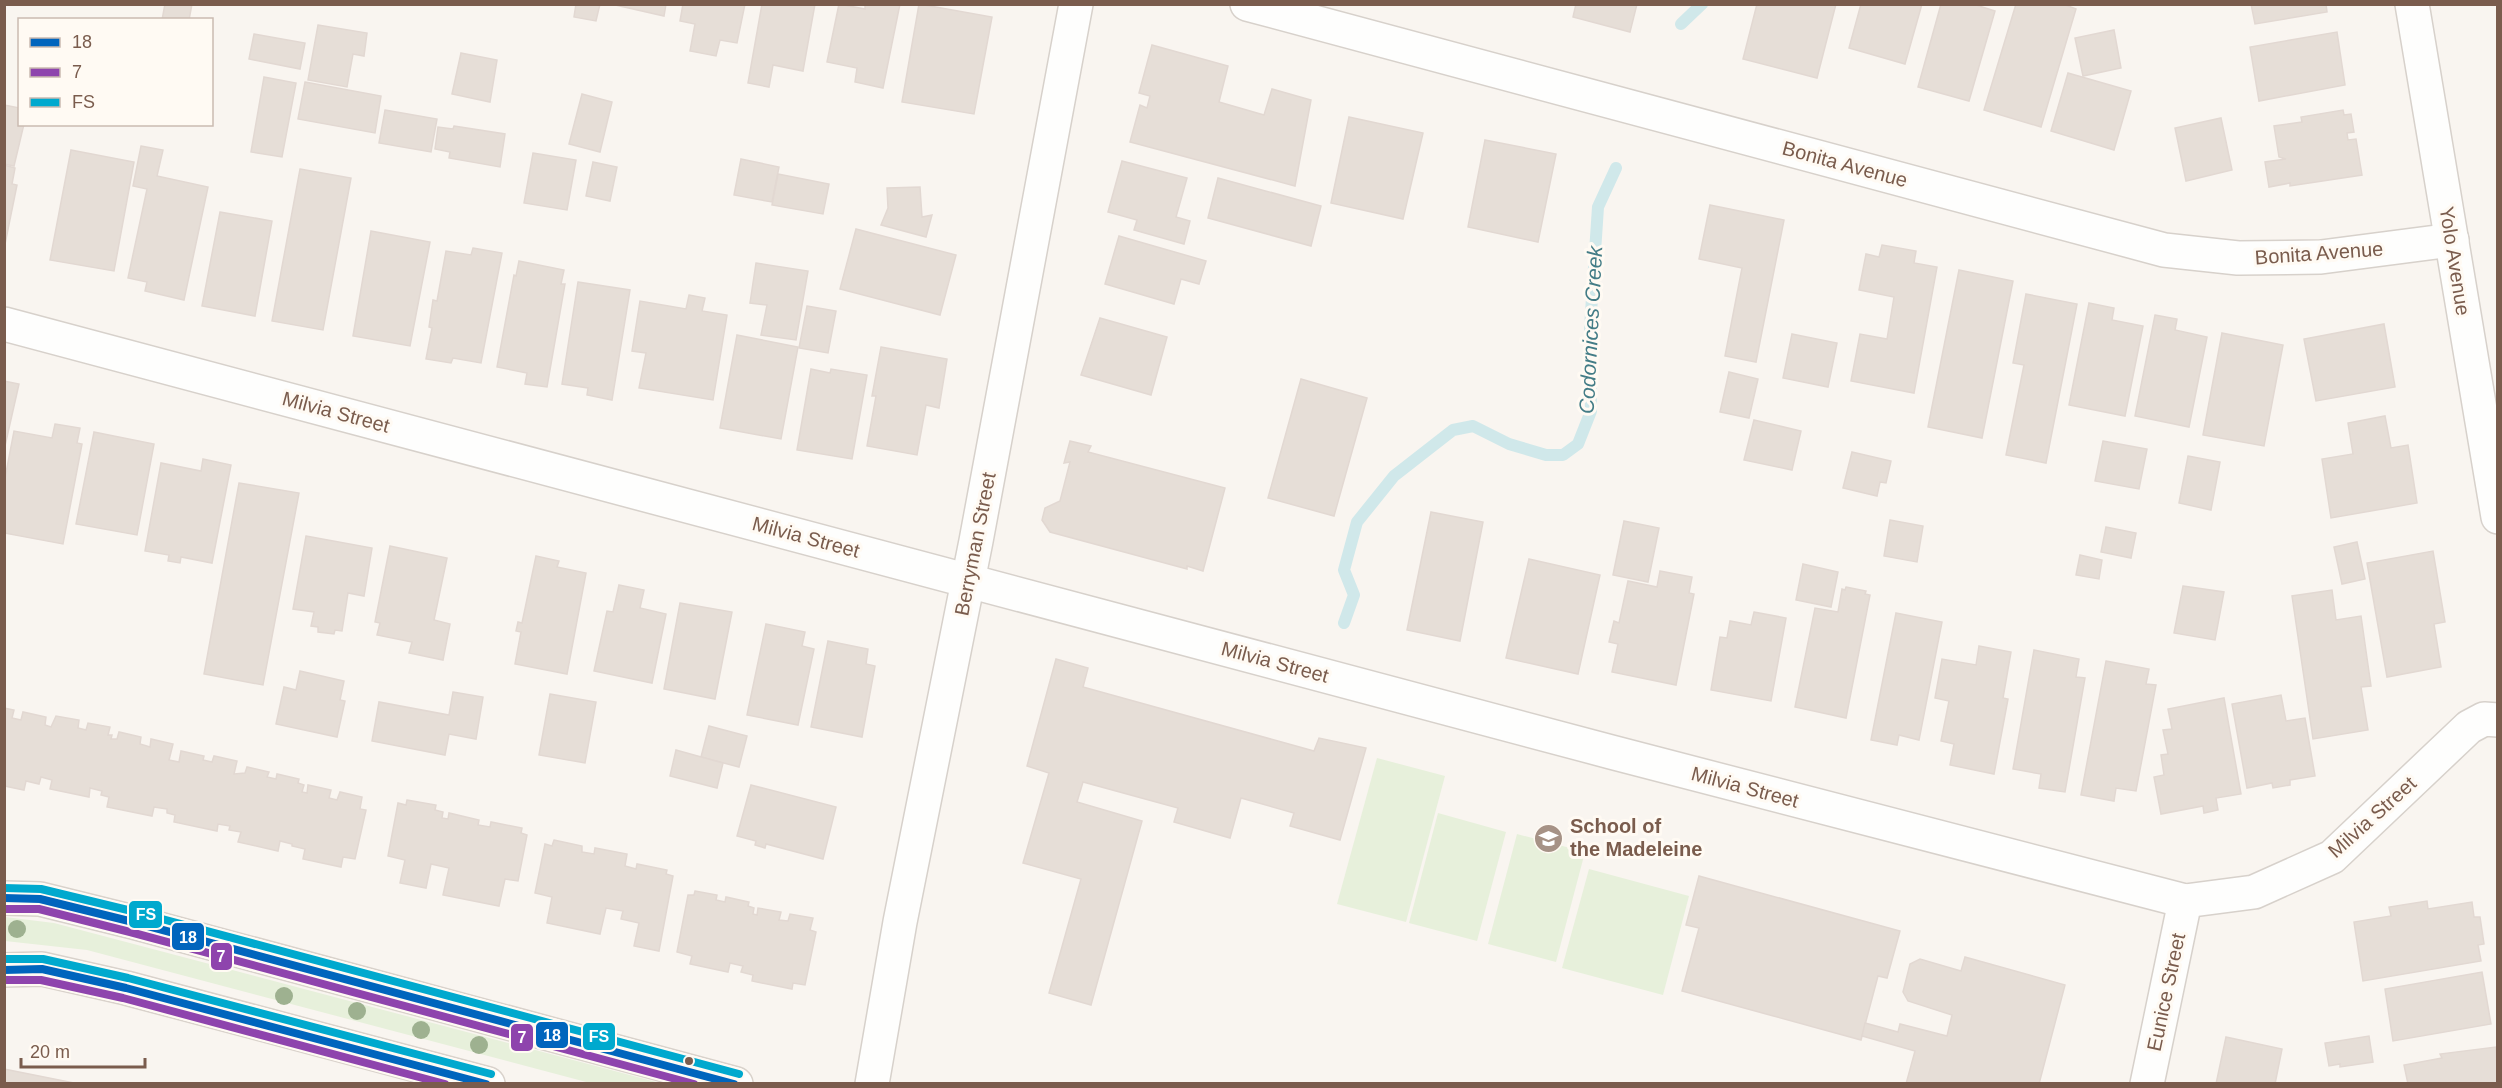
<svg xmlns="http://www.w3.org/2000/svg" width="2502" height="1088" font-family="Arial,sans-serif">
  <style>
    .green { fill: #e7f0db }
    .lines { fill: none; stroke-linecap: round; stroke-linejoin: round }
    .stream { stroke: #d0e8ea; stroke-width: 12 }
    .building { fill: #e6ded7; stroke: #e2d8d2; stroke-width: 1.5 }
    .minor-casing { stroke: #d7d1cb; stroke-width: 36 }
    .secondary-casing { stroke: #d9d2cb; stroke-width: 36 }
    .minor { stroke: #fefefd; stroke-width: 33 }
    .secondary { stroke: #fefefd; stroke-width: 33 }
    .bus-1-casing { stroke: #fffaf3; stroke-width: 12 }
    .bus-2-casing { stroke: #fffaf3; stroke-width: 12 }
    .bus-3-casing { stroke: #fffaf3; stroke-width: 12 }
    .bus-1 { stroke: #0065bd; stroke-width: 8 }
    .bus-2 { stroke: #8e44ad; stroke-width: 8 }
    .bus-3 { stroke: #00a9ce; stroke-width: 8 }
    .tree { fill: #9eb190 }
    .bus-dot { fill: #7a5c4d; stroke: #fffaf3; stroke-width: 2 }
    .labels { text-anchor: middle; stroke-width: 6; stroke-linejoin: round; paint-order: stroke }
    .street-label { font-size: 20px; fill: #7a5c4d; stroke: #fffaf3 }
    .poi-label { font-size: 20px; font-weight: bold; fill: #7a5c4d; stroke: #fffaf3; text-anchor: start }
    .water-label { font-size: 21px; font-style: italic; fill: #437c86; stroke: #fffaf3 }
    .line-badge { stroke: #fffaf3; stroke-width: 2 }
    .badge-label { font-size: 16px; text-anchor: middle; font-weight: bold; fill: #fff }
  </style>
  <rect width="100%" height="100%" fill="#f9f5f0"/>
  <g class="green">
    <polygon points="1377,758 1445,776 1406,922 1337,904"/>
    <polygon points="1438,813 1506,832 1477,941 1409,923"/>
    <polygon points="1517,834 1585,852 1556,962 1488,944"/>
    <polygon points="1589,869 1689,896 1663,995 1562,968"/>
    <polygon points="5,917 54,923 92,933 660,1083 590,1083 87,950 5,941"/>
  </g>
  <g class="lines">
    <g class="stream">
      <polyline points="1681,24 1702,4"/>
      <polyline points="1344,623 1354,595 1344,570 1357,522 1394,476 1453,430 1473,426 1509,444 1546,455 1563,455 1578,444 1591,411 1590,328 1598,207 1616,168"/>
    </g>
  </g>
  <g class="building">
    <polygon points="165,4 192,4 189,20 162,20"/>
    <polygon points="576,4 600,4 596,21 574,17"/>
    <polygon points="611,4 666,4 664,16"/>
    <polygon points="683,4 745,4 737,43 720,40 716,56 690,51 695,24 680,21"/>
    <polygon points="762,4 815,4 803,71 773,65 769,87 748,83"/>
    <polygon points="839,4 865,9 865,4 900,4 883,88 855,82 857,68 827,62"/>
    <polygon points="919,4 992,17 974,114 902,102"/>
    <polygon points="1576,4 1637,4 1630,32 1573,17"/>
    <polygon points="1757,4 1836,4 1817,78 1743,59"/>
    <polygon points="1861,4 1922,4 1905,64 1849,48"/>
    <polygon points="1941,4 1973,4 1995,11 1969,101 1918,87"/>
    <polygon points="2016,4 2063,4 2076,9 2041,127 1984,110"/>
    <polygon points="2251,4 2326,4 2327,12 2255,24"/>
    <polygon points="318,25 367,33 364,56 353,54 347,87 308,80"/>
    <polygon points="2114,30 2121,68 2083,76 2075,38"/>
    <polygon points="2337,32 2345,85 2259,101 2250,47"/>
    <polygon points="254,34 305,43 300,69 249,59"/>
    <polygon points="1152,45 1228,66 1219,102 1264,115 1272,89 1311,100 1295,186 1130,142 1140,105 1147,108 1150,96 1139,93"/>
    <polygon points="461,53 497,60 490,102 452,94"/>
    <polygon points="2068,73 2131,91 2114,150 2051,131"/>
    <polygon points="264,77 296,83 282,157 251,152"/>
    <polygon points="305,82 381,96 375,133 298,119"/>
    <polygon points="582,94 612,102 600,152 569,144"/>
    <polygon points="4,105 20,108 20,124 24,124 14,166 4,164"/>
    <polygon points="385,110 437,119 431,152 379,143"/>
    <polygon points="2343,110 2344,115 2351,114 2354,132 2347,133 2348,140 2356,139 2362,175 2290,186 2290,183 2269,187 2265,162 2286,159 2279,157 2274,126 2302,122 2301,117"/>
    <polygon points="1349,117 1423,133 1403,219 1331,203"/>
    <polygon points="2221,118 2232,170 2186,181 2175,128"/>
    <polygon points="454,126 505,134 500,167 449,158 450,152 435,149 438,127 453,129"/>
    <polygon points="1485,140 1556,154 1538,242 1468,227"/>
    <polygon points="141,146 163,150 157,176 208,187 184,300 145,291 147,282 128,278 147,189 133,186"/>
    <polygon points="71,150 134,162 114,271 50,260"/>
    <polygon points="533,153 576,160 567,210 524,203"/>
    <polygon points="741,159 779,167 772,202 734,195"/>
    <polygon points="1122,161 1187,178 1176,217 1190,221 1184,244 1134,230 1137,220 1108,212"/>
    <polygon points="593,162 617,167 610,201 586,196"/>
    <polygon points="4,165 15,168 12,184 17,185 4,249"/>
    <polygon points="300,169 351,178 323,330 272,321"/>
    <polygon points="778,174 829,184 823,214 772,205"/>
    <polygon points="1218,178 1321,206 1311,246 1208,218"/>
    <polygon points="920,187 922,217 932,215 926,237 881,225 888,208 887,188"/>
    <polygon points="1710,205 1784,220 1756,362 1725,356 1742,268 1699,259"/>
    <polygon points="220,212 272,221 255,316 202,306"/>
    <polygon points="856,229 956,255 940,315 840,289"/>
    <polygon points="371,231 430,242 410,346 353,336"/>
    <polygon points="1119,236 1206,261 1199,284 1181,279 1174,304 1105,284"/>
    <polygon points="1882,245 1916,251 1914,263 1937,267 1914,393 1851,381 1860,334 1887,339 1894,297 1859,290 1866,254 1879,257"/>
    <polygon points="473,248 502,253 481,363 453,358 451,363 426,359 432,328 429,327 433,300 437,301 446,251 471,255"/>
    <polygon points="519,261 564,270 561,284 565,284 547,387 525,384 527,373 497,367 514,275 516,276"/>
    <polygon points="756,263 808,271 796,340 761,335 767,305 750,303"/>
    <polygon points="1959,270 2013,281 1982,438 1928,427"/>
    <polygon points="578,282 630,290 612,400 587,395 588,388 562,384"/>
    <polygon points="2026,294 2077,304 2046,463 2006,455 2024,365 2013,363"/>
    <polygon points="689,295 705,298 702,311 727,315 713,400 639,388 646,353 632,351 640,301 686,309"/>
    <polygon points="2089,303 2114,308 2112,320 2143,326 2125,416 2069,405"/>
    <polygon points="807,306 836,311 828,353 799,348"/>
    <polygon points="2155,315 2177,319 2175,330 2207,337 2189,427 2135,416"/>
    <polygon points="1100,318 1167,337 1151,395 1081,375"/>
    <polygon points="2384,324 2395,387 2316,401 2304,339"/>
    <polygon points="2222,333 2283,345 2264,446 2203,435"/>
    <polygon points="1792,334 1837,343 1828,387 1783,378"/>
    <polygon points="737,335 798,347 781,439 720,428"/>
    <polygon points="881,347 947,359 939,408 926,405 917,455 867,446 876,396 872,396"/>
    <polygon points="811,369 830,373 831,369 867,375 852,459 797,450"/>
    <polygon points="1729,372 1758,379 1749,418 1720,412"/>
    <polygon points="1301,379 1367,398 1334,516 1268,498"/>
    <polygon points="4,381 19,384 5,446 4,446"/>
    <polygon points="2385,416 2391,448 2408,445 2417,503 2331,518 2322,459 2353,454 2348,423"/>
    <polygon points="1754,420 1801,431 1792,470 1744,460"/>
    <polygon points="55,424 80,428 77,443 82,444 63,544 4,533 4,483 14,431 52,438"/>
    <polygon points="94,432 154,444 137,535 76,524"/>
    <polygon points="1070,441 1091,446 1088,452 1225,488 1203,571 1187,566 1187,569 1050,532 1042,520 1045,508 1060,501 1070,462 1064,463"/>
    <polygon points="2103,441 2147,449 2139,489 2095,481"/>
    <polygon points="1852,452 1891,461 1886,483 1880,482 1877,496 1843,488"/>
    <polygon points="2188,456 2220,462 2211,510 2179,503"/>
    <polygon points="203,459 231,465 212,563 181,557 180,563 168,561 169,555 145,551 161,463 201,471"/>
    <polygon points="239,483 299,493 263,685 204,674"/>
    <polygon points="1431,512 1483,522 1460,641 1407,630"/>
    <polygon points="1890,520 1923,526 1917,562 1884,556"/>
    <polygon points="1624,521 1659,528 1648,582 1613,575"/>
    <polygon points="2106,527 2136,533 2131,558 2101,552"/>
    <polygon points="306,536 372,548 364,596 348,593 342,631 335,630 334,634 318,632 318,627 311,626 314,612 293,609"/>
    <polygon points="2357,542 2365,579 2342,584 2334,547"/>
    <polygon points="390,546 447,558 434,620 450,624 443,660 409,653 412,642 377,635 380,623 375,622"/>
    <polygon points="2433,551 2445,622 2434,624 2441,667 2387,677 2367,563"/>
    <polygon points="2080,555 2102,560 2099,579 2076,575"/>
    <polygon points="536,556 559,561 557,567 586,573 567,674 515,664 521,632 516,631 518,622 522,623"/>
    <polygon points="1529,559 1600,575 1578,674 1506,658"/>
    <polygon points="1803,564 1838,572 1831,607 1796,600"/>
    <polygon points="1660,571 1692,577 1689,593 1694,594 1676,685 1612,672 1618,644 1609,642 1614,621 1619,623 1628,581 1657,587"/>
    <polygon points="619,585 644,590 640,608 666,614 652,683 594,671 607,611 613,612"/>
    <polygon points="2183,586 2224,592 2215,640 2174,633"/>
    <polygon points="1846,587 1866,591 1865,594 1870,595 1846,718 1795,707 1815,608 1838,612 1842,589 1845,590"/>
    <polygon points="2332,590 2336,620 2361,616 2371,686 2361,687 2368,730 2313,739 2292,596"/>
    <polygon points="680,603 732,612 715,699 664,689"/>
    <polygon points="1754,612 1786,618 1771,701 1711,690 1720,637 1727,638 1730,621 1751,625"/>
    <polygon points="1896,613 1942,622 1919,740 1899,735 1897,745 1871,740"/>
    <polygon points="766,624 805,632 802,646 814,649 798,725 747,715"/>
    <polygon points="828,641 868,649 866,664 875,666 862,737 811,727"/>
    <polygon points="1979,646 2011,652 2003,698 2008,699 1994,774 1950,765 1954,744 1941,741 1949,701 1935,698 1942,659 1976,665"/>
    <polygon points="2034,650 2079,659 2076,677 2085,678 2065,792 2039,788 2041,774 2013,769"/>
    <polygon points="1056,659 1088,668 1083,687 1314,751 1319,738 1366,748 1340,840 1290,826 1294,813 1241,798 1230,838 1174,822 1178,808 1083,782 1077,802 1142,821 1091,1005 1049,993 1081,879 1023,863 1049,773 1027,766"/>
    <polygon points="2106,661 2149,669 2146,684 2156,685 2136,791 2116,788 2114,801 2081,795"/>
    <polygon points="300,671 344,681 340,700 345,701 337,737 276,724 284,687 296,690"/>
    <polygon points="453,692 483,697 476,739 449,734 445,755 372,741 379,702 449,715"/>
    <polygon points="550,694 596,702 585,763 539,755"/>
    <polygon points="2281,695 2286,721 2305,718 2315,776 2290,780 2290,785 2273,788 2272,783 2247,788 2232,704"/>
    <polygon points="2224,698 2241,794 2216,798 2218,810 2204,813 2203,806 2161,814 2154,777 2164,775 2161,755 2168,754 2163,730 2172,729 2168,709"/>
    <polygon points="4,708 14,710 12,718 21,720 23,712 46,717 45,725 51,727 56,716 79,720 78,728 86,730 88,723 110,727 108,735 112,735 111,739 117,739 119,732 141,737 140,744 150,747 151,739 173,744 169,760 179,762 181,751 204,756 203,760 212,762 214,756 237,761 234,774 245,773 247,767 269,772 267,777 276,779 277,774 299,779 298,783 304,785 302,792 307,793 308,785 331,790 329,798 337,800 340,792 362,797 360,809 366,810 355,859 343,857 341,867 303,859 305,849 292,846 292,844 280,841 278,851 238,842 241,832 229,830 230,826 218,824 217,831 174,822 175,815 167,813 167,809 154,807 152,816 107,807 109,797 101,795 102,791 90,788 89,797 50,789 52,780 41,777 39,784 26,781 24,790 4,786"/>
    <polygon points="709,726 747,736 739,767 701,757"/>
    <polygon points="676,750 723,763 717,788 670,776"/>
    <polygon points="751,785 836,807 823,859 766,844 765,848 755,845 756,841 737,836"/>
    <polygon points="407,800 436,805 435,810 443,812 442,818 448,819 449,813 479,820 478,825 490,827 491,822 522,828 521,833 527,835 518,881 505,879 499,906 443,895 449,868 431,864 426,888 400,883 405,860 388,856 398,803 406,805"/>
    <polygon points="554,840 582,846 582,852 594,854 595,848 627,854 625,866 636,869 637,864 667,870 666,874 673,876 659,951 634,946 639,923 621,919 623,911 606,908 600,934 547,923 552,897 535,893 545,844 552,846"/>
    <polygon points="1699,876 1900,931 1887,978 1878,976 1861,1040 1682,991 1699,928 1686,925"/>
    <polygon points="695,891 717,895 716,900 725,902 726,897 749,902 748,906 754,908 753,914 757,915 758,908 781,912 779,920 788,921 790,914 813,918 810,930 816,932 805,985 793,983 792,989 752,981 753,975 741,972 743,966 730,963 728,972 690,964 692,956 677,952 688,895 694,895"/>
    <polygon points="2427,901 2428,909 2472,902 2474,917 2480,917 2484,944 2478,945 2481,961 2363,981 2354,922 2391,916 2389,907"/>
    <polygon points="1965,957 2065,985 2039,1084 1906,1084 1915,1051 1862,1036 1865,1023 1898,1032 1900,1024 1947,1036 1952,1015 1908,1001 1903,992 1910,964 1920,959 1961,971"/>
    <polygon points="2482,972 2491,1024 2393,1041 2385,989"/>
    <polygon points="2369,1036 2373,1062 2340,1067 2340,1064 2329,1066 2325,1043"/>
    <polygon points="2226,1037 2282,1049 2275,1084 2216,1084"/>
    <polygon points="2496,1047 2498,1084 2408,1084 2404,1065 2442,1058 2440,1054"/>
    <polygon points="4,1069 79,1084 4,1084"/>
  </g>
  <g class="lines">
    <defs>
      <g id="minor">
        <polyline points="1247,4 2164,250 2238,258 2321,257 2452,240"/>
        <polyline points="2412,4 2498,517"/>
        <polyline points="4,324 1611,752 2185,901 2254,892 2332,857 2469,727 2484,719 2498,720"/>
        <polyline points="872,1084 900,922 976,541 1076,4"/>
        <polyline points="2147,1084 2185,901"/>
      </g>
      <g id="secondary">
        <polyline points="4,898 40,899 133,922 736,1084"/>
        <polyline points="4,970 42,969 126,988 488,1084"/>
      </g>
    </defs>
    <use href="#minor" class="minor-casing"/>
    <use href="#secondary" class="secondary-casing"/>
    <use href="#minor" class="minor"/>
    <use href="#secondary" class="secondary"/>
    <defs>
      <g id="bus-1">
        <polyline points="4,898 40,899 133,922 734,1084"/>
        <polyline points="4,970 42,969 126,988 486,1084"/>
      </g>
      <g id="bus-2">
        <polyline points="4,909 39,909 130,932 694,1084"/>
        <polyline points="4,980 41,980 123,998 445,1084"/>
      </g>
      <g id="bus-3">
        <polyline points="4,888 41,889 136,912 739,1074"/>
        <polyline points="4,959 43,959 128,978 491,1074"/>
      </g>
    </defs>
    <use href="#bus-1" class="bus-1-casing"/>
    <use href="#bus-2" class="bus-2-casing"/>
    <use href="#bus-3" class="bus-3-casing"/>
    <use href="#bus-1" class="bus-1"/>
    <use href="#bus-2" class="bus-2"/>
    <use href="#bus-3" class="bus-3"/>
  </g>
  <g class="tree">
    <circle cx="17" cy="929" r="9"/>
    <circle cx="284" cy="996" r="9"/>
    <circle cx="357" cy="1011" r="9"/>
    <circle cx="421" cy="1030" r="9"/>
    <circle cx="479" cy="1045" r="9"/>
  </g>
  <defs>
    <symbol id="school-disc" viewBox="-11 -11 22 22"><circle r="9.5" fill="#a69286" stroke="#fffaf3"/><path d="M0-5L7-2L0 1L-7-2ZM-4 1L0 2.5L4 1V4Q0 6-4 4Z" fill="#fff"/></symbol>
  </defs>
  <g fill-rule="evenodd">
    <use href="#school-disc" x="1532" y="822" width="33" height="33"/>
  </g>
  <circle class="bus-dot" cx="689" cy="1061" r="5"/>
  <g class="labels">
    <g class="street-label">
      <text transform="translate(1845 164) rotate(15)" y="7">Bonita Avenue</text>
      <text transform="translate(2319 253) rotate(-4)" y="7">Bonita Avenue</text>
      <text transform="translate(2455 261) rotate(81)" y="7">Yolo Avenue</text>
      <text transform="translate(336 412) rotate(15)" y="7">Milvia Street</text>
      <text transform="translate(806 537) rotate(15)" y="7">Milvia Street</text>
      <text transform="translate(975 544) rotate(-79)" y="7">Berryman Street</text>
      <text transform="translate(1275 662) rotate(15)" y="7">Milvia Street</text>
      <text transform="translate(1745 787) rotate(15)" y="7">Milvia Street</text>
      <text transform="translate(2372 817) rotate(-42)" y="7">Milvia Street</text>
      <text transform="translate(2166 992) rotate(-78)" y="7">Eunice Street</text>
    </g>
    <g class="poi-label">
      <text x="1570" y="833">School of<tspan x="1570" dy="23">the Madeleine</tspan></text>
    </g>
    <g class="water-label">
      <text transform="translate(1591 330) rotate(-87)" y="7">Codornices Creek</text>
    </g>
  </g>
  <g class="line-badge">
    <rect x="128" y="900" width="35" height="29" rx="6" fill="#00a9ce"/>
    <rect x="171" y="922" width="34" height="29" rx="6" fill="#0065bd"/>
    <rect x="210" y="942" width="23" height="29" rx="6" fill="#8e44ad"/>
    <rect x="535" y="1021" width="34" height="28" rx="6" fill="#0065bd"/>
    <rect x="582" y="1022" width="34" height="29" rx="6" fill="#00a9ce"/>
    <rect x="510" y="1023" width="24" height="29" rx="6" fill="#8e44ad"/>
  </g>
  <g class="badge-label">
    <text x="146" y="920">FS</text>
    <text x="188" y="943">18</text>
    <text x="221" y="962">7</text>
    <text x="552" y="1041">18</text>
    <text x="599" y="1042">FS</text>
    <text x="522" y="1043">7</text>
  </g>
  <rect width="2502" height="1088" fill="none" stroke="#7a5c4d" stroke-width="12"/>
  <rect x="18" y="18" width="195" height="108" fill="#fffaf3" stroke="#cabbb1" stroke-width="1.5"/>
  <rect x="30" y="38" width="30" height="9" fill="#0065bd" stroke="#cabbb1" stroke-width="1.5"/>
  <text x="72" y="48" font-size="18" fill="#7a5c4d">18</text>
  <rect x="30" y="68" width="30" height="9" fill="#8e44ad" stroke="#cabbb1" stroke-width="1.5"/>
  <text x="72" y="78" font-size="18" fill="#7a5c4d">7</text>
  <rect x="30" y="98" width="30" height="9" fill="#00a9ce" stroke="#cabbb1" stroke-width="1.5"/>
  <text x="72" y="108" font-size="18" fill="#7a5c4d">FS</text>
  <path d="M21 1058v9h124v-9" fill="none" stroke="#7a5c4d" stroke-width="3"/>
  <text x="30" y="1058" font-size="18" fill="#7a5c4d" stroke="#fffaf3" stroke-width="4.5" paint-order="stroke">20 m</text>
</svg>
